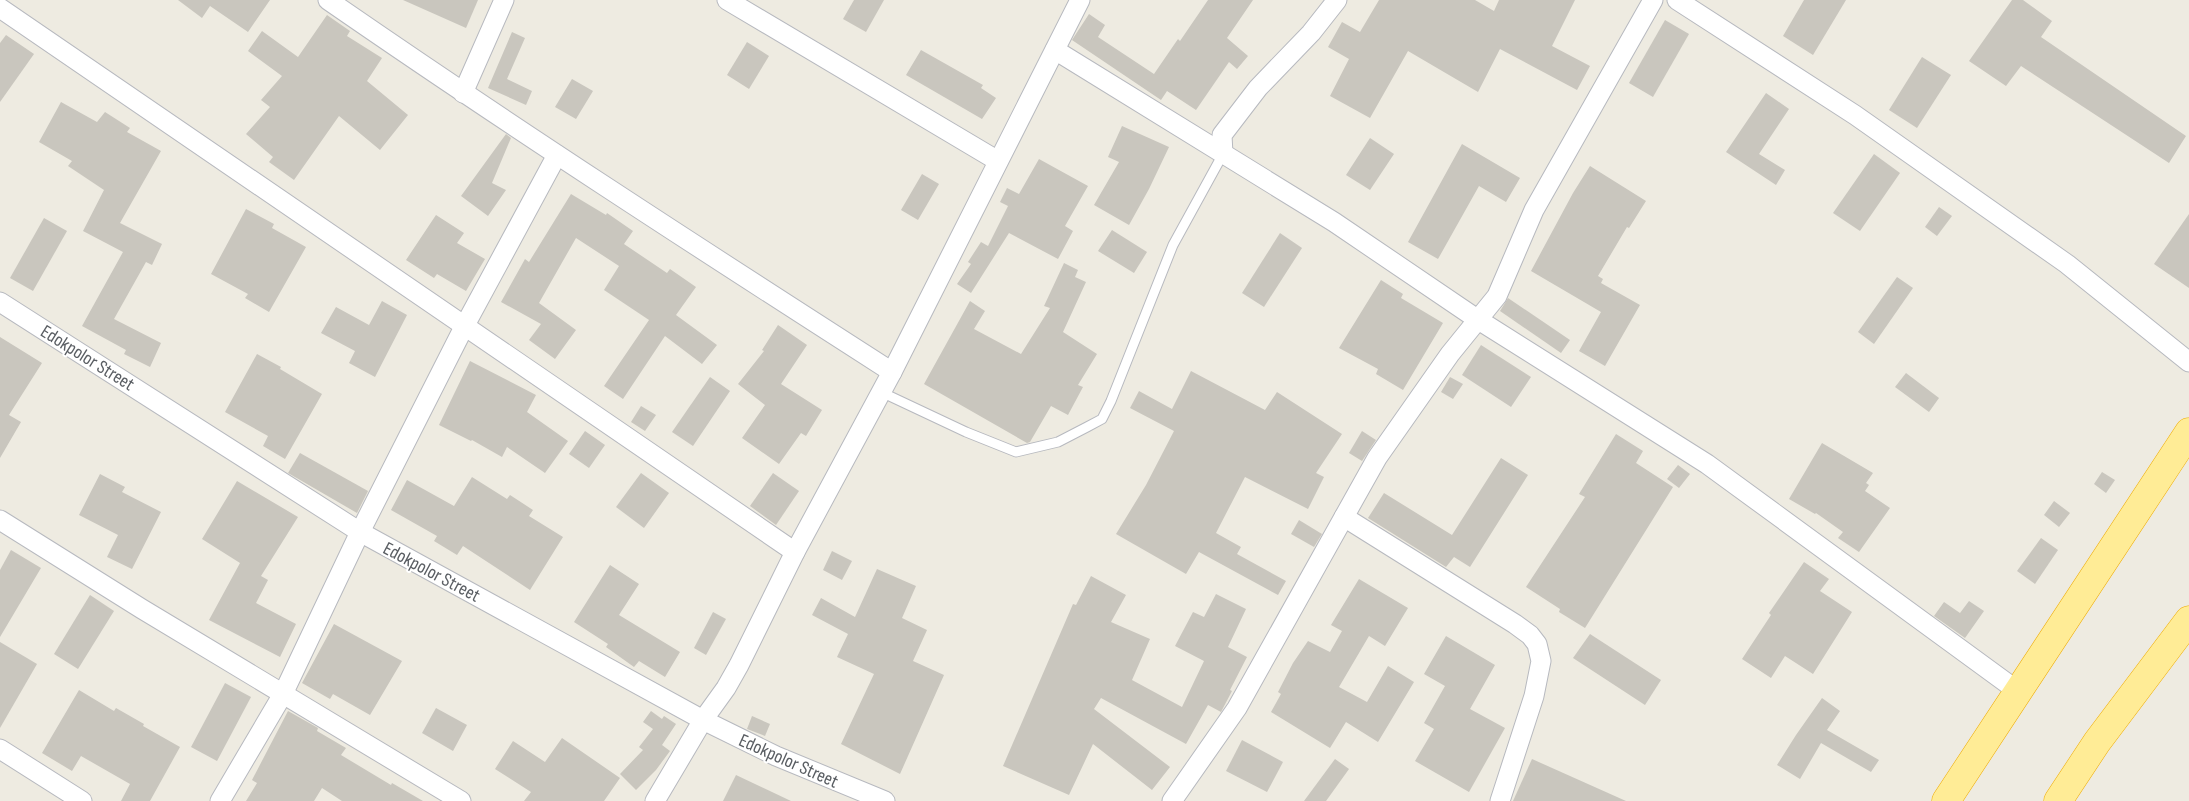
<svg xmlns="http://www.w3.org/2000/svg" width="2189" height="801" font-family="'Sofia Sans Condensed',sans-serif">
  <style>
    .building { fill: #c9c6be }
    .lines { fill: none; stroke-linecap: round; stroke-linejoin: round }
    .service-casing { stroke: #b7b9bf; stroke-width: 11 }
    .minor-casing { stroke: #b7b9bf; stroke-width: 21 }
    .trunk-casing { stroke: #efab00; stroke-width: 29 }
    .service { stroke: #fff; stroke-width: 9 }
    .minor { stroke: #fff; stroke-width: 19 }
    .trunk { stroke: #ffec96; stroke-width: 28 }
    .labels { text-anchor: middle; stroke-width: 4; stroke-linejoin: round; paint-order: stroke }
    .street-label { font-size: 19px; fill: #5a5e63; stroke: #fff }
  </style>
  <rect width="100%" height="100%" fill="#eeebe1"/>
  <g class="building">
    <polygon points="178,0 270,0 248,32 210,6 202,18"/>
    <polygon points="403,0 478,0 466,28"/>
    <polygon points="854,0 884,0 866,32 843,19"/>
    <polygon points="1208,0 1253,0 1227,38 1248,56 1237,69 1229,62 1196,110 1167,91 1161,100 1072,40 1089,14 1105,25 1098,37 1154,74 1178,39 1180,41"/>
    <polygon points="1379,0 1475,0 1494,11 1499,0 1575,0 1552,46 1590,66 1577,90 1500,49 1478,92 1408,51 1370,118 1330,96 1349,59 1328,47 1342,22 1360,32"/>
    <polygon points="1804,0 1846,0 1813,55 1783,36"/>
    <polygon points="2012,0 2023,0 2052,21 2041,37 2186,136 2169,163 2021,66 2006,86 1969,61"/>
    <polygon points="327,15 350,31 347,36 382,58 367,81 408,115 380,150 339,116 294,180 269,162 273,157 246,134 270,107 261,100 282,76 248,51 262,31 298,57"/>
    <polygon points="1665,20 1689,34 1653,97 1629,83"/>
    <polygon points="512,32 525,38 507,79 532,91 526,105 488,88"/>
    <polygon points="6,35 34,54 0,102 0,43"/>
    <polygon points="747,42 769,56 749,89 727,75"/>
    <polygon points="921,50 983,85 981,88 996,98 982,119 906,75"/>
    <polygon points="1922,57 1951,75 1917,128 1889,110"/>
    <polygon points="572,79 593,91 576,119 555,107"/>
    <polygon points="1766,93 1789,109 1759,154 1785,170 1776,185 1726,152"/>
    <polygon points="61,102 97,122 105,112 130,128 127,132 161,151 120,223 162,244 152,265 146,262 114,319 161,343 150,367 124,354 126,350 82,326 123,252 83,231 104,190 68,166 72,161 39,142"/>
    <polygon points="1122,126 1169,147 1149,189 1129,225 1094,205 1119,162 1108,157"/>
    <polygon points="506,134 511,138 492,183 506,190 488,216 461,196"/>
    <polygon points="1370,138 1394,154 1370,190 1346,175"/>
    <polygon points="1462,144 1520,178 1506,202 1479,186 1438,259 1408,242"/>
    <polygon points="1874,154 1900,173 1860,231 1833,213"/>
    <polygon points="1039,159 1088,186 1065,226 1073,231 1058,259 1009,233 971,293 957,284 971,264 968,262 981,242 988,246 1008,206 1000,202 1007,188 1019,194"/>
    <polygon points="1590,166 1646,201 1629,228 1627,227 1598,276 1603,279 1601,283 1640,305 1605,366 1579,351 1601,312 1531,271 1573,193"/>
    <polygon points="922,174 939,184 918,220 901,210"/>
    <polygon points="571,194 606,215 607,213 633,231 624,244 667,273 670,269 696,287 676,315 717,345 702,364 665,336 623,399 604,386 649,320 604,290 619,266 576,238 539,303 576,330 555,359 529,340 541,324 501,302 525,259 529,262"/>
    <polygon points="1939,207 1952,216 1937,236 1925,227"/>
    <polygon points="246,209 274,224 272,228 306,247 269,312 245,298 248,294 211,274"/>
    <polygon points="2189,214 2189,288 2154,264"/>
    <polygon points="436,215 464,233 457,243 485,259 466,291 437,274 434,278 406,260"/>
    <polygon points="44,218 67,231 33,291 10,278"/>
    <polygon points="1112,230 1147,252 1134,273 1098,251"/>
    <polygon points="1280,233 1302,248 1264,307 1242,293"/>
    <polygon points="1064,263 1078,270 1075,277 1086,282 1063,332 1097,354 1078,385 1083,387 1068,415 1051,406 1030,442 1027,443 924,384 970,301 985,311 974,329 1021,354 1050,308 1044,306"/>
    <polygon points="1897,277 1913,288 1874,344 1858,332"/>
    <polygon points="1381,280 1403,294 1401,298 1443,323 1403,390 1376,374 1378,369 1339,348"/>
    <polygon points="1508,298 1570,340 1561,353 1500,311"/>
    <polygon points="382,301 407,315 375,377 349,363 355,351 321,333 336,307 369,325"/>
    <polygon points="778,325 807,345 781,384 822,410 806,436 801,433 779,464 742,438 765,405 738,384 764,351 762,350"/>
    <polygon points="0,337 42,363 9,415 21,422 0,458"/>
    <polygon points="1481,345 1531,377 1511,407 1462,375"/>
    <polygon points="257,354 281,367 280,369 322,394 285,459 263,446 268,436 225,412"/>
    <polygon points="470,361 536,395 527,412 568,441 545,473 507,447 502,457 472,440 471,441 439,425"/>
    <polygon points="1191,371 1265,410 1277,392 1342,434 1316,473 1324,477 1308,509 1245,477 1216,533 1241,547 1237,554 1286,581 1278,595 1199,552 1186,574 1116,534 1146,485 1174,431 1130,408 1139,391 1172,409"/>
    <polygon points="1906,373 1939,398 1929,412 1895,387"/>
    <polygon points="710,377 730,391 693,446 672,432"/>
    <polygon points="1450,377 1463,384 1453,399 1441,392"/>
    <polygon points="641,406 656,415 645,431 631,422"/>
    <polygon points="585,431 605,445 589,468 569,454"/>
    <polygon points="1362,431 1376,440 1362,461 1349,453"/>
    <polygon points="1616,434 1643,451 1636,463 1673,487 1585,628 1559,612 1560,609 1526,587 1585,497 1579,494"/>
    <polygon points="1822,443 1873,473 1866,483 1869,485 1865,491 1890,508 1859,552 1838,538 1843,532 1816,513 1815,514 1789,499"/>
    <polygon points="300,453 368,491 357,513 288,473"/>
    <polygon points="1501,458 1528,475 1470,567 1454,557 1446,567 1368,518 1384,493 1452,535"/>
    <polygon points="1678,465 1690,474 1679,488 1667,479"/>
    <polygon points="2102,472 2115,480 2106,493 2094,484"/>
    <polygon points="641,473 669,493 644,528 616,507"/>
    <polygon points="773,473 799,491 776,525 750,506"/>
    <polygon points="100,474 125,487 122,492 161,512 132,569 107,557 118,535 79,515"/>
    <polygon points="472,477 507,499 510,495 533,510 529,516 563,537 530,590 463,546 457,555 434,541 437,536 391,510 407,480 454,506"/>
    <polygon points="237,481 298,517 261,576 268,580 256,603 296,624 280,657 209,620 240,563 202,539"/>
    <polygon points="2054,501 2070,513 2059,527 2044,515"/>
    <polygon points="1299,520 1322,534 1314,547 1291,534"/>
    <polygon points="2041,538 2058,550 2035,584 2017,571"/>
    <polygon points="11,550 41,568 0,637 0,570"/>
    <polygon points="832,551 852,561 842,580 823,570"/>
    <polygon points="1804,562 1829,579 1820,591 1852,612 1813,674 1785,656 1771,678 1742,659 1771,615 1769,613"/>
    <polygon points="610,565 639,584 619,615 680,652 665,677 639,661 634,667 606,647 608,644 574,622"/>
    <polygon points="877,569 916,586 902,618 927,630 913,661 944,675 900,774 841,744 874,674 837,657 848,634 812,615 821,598 855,617"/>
    <polygon points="1091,576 1126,595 1111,622 1150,639 1132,680 1182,707 1204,661 1175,646 1193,612 1204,617 1216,594 1246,609 1228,647 1247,657 1230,690 1232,691 1221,712 1208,705 1186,744 1101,698 1094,709 1170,767 1152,790 1093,744 1069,795 1003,766 1073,604 1076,605"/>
    <polygon points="1359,579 1408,608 1385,646 1369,636 1339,687 1367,702 1388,666 1414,682 1378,742 1346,722 1330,748 1271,712 1281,694 1278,692 1293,663 1308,641 1330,652 1342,631 1331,625"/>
    <polygon points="90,595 114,611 78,669 54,654"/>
    <polygon points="1969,601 1984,611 1965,638 1934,616 1944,602 1960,613"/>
    <polygon points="713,612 726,619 706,655 694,648"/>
    <polygon points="334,624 402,661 370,715 333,694 330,699 302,683"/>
    <polygon points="1590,634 1661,680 1645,705 1573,658"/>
    <polygon points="1446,636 1495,665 1470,709 1505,728 1469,792 1415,761 1434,729 1424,723 1445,686 1424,674"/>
    <polygon points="0,642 37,664 0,728"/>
    <polygon points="225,683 251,697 217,761 191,747"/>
    <polygon points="79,690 114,711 116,708 144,724 143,726 180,747 150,801 121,801 130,784 81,756 72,771 42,753"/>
    <polygon points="1822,698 1840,711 1827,730 1879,760 1871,772 1821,743 1800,779 1777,765 1796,735"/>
    <polygon points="436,708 467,725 453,751 422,733"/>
    <polygon points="288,711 318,728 317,731 346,748 341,755 391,785 392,783 423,801 342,801 322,788 314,801 246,801 257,783 252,780"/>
    <polygon points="651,711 662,719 664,716 676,724 662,745 670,751 656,770 636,790 620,774 643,750 639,747 653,729 643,722"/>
    <polygon points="752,716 770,724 765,736 747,729"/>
    <polygon points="562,738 620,778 604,801 524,801 531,792 495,769 513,741 545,762"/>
    <polygon points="1242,740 1283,762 1267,792 1226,771"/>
    <polygon points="1335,759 1349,769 1326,801 1304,801"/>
    <polygon points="1532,759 1626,801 1513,801"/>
    <polygon points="736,775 791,801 723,801"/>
  </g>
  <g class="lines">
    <defs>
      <polyline id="service" points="881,392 966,432 1016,452 1058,442 1087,427 1102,419 1111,401 1173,245 1223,154"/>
      <g id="minor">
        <path d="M328,0C513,128 702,250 892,372"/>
        <polyline points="727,0 998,161"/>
        <polyline points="1677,0 1855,115 2067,264 2189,362"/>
        <polyline points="0,8 795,552"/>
        <polyline points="1055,50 1334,222 1477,319 1707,464 2019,692"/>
        <polyline points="463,93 504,0"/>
        <polyline points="1223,154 1222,135 1258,88 1311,33 1337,0"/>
        <polyline points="0,302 360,532 703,720 776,756 885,801"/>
        <polyline points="1344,517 1515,624 1530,635 1537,644 1541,661 1534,696 1500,801"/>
        <polyline points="0,520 142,609 461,801"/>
        <polyline points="0,749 82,801"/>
        <polyline points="220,801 283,694 360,532 464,327 557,155"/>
        <polyline points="655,801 703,720 726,688 739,665 795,552 892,372 1080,0"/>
        <polyline points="1172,801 1237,708 1377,458 1450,354 1497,296 1534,210 1653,0"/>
      </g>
      <g id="trunk">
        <polyline points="1946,801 2189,432"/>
        <polyline points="2058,801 2097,742 2189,620"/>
      </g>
    </defs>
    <use href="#service" class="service-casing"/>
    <use href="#minor" class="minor-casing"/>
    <use href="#trunk" class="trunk-casing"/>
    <use href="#service" class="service"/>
    <use href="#minor" class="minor"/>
    <use href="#trunk" class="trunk"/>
  </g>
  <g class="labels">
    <g class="street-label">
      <text transform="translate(88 357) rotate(32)" y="7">Edokpolor Street</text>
      <text transform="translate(432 571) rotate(28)" y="7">Edokpolor Street</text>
      <text transform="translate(789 760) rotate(24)" y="7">Edokpolor Street</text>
    </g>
  </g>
</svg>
